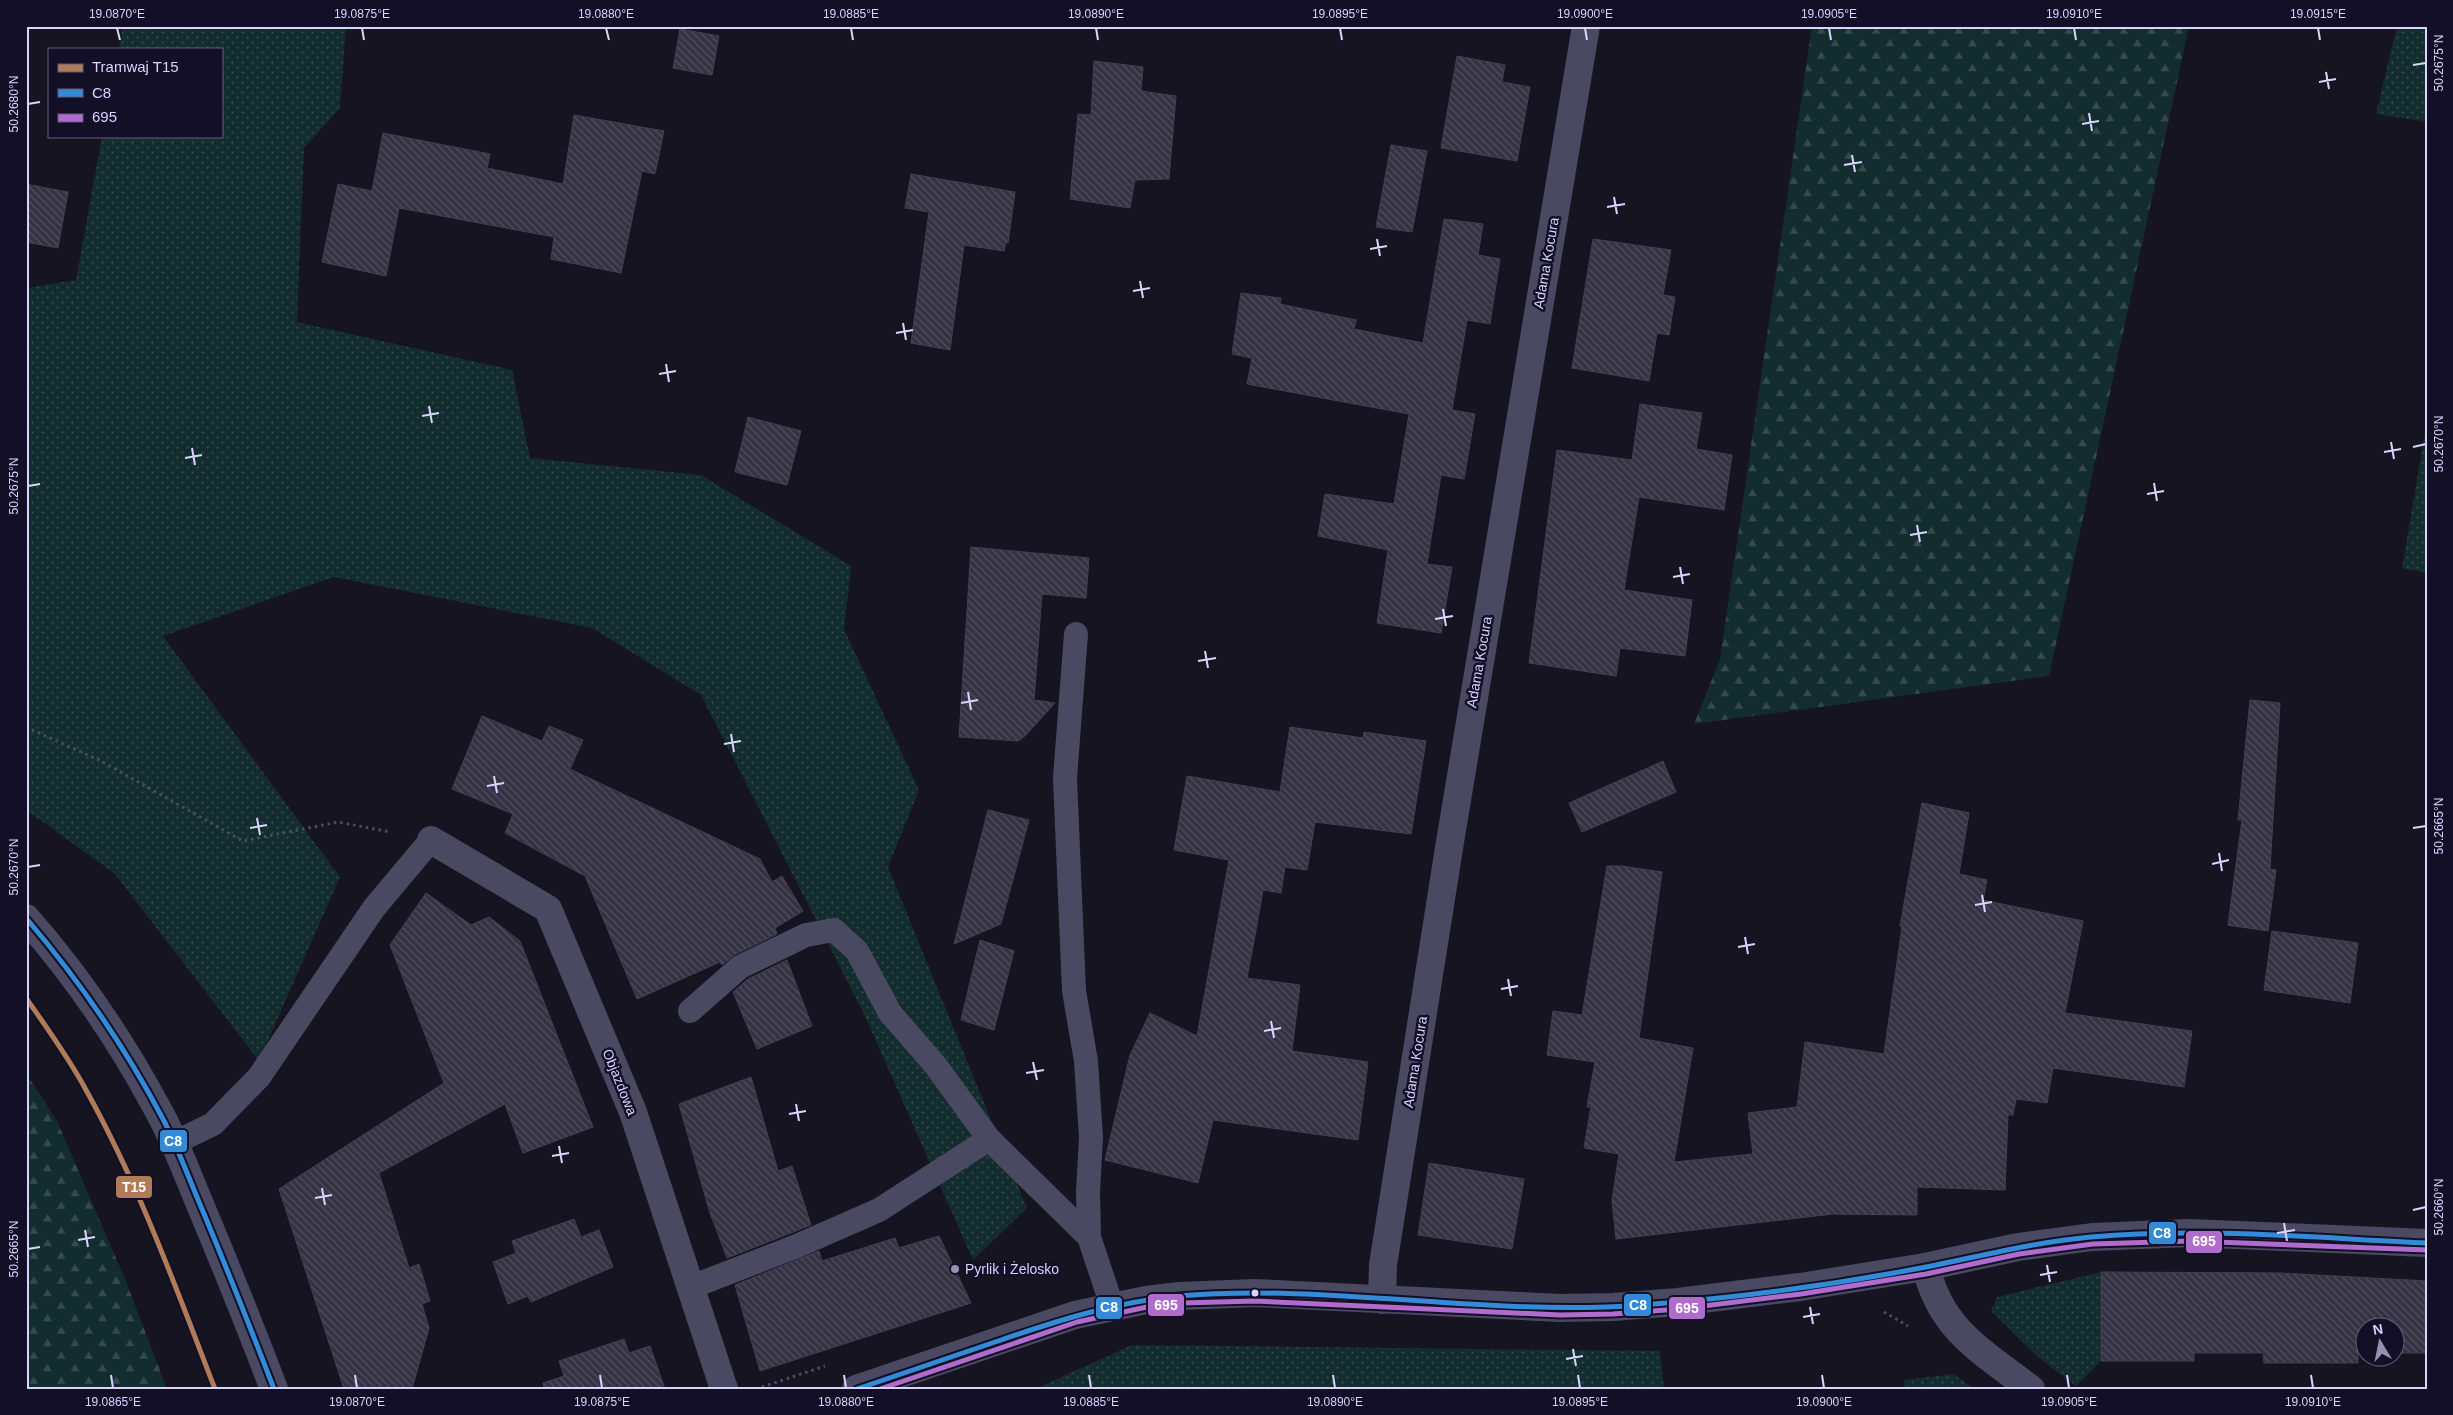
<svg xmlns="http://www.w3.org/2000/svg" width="2453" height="1415" font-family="Arial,sans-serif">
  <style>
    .grass { fill: url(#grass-dots) }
    .forest { fill: url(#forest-firs) }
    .building { fill: url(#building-back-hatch); stroke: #433f54 }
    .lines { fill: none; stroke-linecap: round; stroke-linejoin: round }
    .path { stroke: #44505f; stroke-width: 3; stroke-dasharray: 2.5 4; stroke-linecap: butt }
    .service { stroke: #4a4962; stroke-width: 24 }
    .minor { stroke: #4a4962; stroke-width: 28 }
    .tertiary { stroke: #4a4962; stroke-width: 28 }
    .bus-1-casing { stroke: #130f26; stroke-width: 9 }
    .bus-2-casing { stroke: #130f26; stroke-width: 9 }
    .bus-1 { stroke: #338bd7; stroke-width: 5 }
    .bus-2 { stroke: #b06ccc; stroke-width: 5 }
    .tram-1-casing { stroke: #130f26; stroke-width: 9 }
    .tram-1 { stroke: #b07c57; stroke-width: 5 }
    .ticks { fill: none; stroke: #d9d4ff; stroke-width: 2 }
    .poi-dot { fill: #9591b1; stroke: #130f26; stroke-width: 2 }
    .bus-dot { fill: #d9d4ff; stroke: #130f26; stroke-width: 2 }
    .labels { text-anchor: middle; stroke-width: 5; stroke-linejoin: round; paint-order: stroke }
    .street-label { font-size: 14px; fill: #d9d4ff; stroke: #130f26 }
    .poi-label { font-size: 14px; fill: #d9d4ff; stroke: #130f26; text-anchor: start }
    .line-badge { stroke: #130f26; stroke-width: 2 }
    .badge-label { font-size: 14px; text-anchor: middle; font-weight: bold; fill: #fff }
    .neatline { fill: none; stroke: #d9d4ff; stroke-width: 2 }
    .ticks-label { font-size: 12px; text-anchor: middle; fill: #d9d4ff }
  </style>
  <defs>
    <pattern id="grass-dots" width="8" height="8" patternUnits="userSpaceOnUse" patternTransform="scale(1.25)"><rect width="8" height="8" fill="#132c2d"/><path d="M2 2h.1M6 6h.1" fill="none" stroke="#354a4c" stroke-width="1.8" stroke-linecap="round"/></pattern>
    <pattern id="forest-firs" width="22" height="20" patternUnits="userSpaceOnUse" patternTransform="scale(1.25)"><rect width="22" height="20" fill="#132c2d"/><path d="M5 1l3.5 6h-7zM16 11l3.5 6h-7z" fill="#354a4c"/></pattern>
    <pattern id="building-back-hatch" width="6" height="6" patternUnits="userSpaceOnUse" patternTransform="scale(1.25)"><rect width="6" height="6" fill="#343243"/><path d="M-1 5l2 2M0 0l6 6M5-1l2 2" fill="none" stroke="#514f5f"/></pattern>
  </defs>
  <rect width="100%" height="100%" fill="#161421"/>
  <g class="grass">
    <polygon points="123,26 346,26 340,108 304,148 297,322 512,370 530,458 701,475 851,566 844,629 919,790 888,867 1027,1208 973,1260 864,1014 701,695 592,628 334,577 163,636 340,877 259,1061 114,873 26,810 26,288 76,280 102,136 221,136 221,49 119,49"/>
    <polygon points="2397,26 2427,26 2427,122 2376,114"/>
    <polygon points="2427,421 2427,573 2402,568"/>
    <polygon points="2101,1272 2101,1361 2076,1386 2038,1357 1991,1311 1997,1297"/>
    <polygon points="1132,1345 1660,1351 1664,1389 1035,1389"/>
    <polygon points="1954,1374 1974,1389 1904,1389 1904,1380"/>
  </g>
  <g class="forest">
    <polygon points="1812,26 2189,26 2049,676 1694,724 1720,659"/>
    <polygon points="26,1073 57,1121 125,1279 167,1389 26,1389"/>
  </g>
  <g class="building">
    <polygon points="680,29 719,36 712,75 673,68"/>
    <polygon points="1457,56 1505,65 1502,82 1530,87 1517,161 1441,148"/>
    <polygon points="1094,61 1143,67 1141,91 1176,96 1169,179 1135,180 1130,208 1070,199 1078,114 1091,115"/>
    <polygon points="574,115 664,131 655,174 642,171 621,273 551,259 554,237 399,208 386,276 322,262 338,184 372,191 383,133 490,154 487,168 563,184"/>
    <polygon points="1391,145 1427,151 1412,232 1376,227"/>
    <polygon points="911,174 1015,192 1008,243 1006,242 1004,251 964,245 950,350 911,343 929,212 905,208"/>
    <polygon points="26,184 68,192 58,248 26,242"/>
    <polygon points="1444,219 1483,224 1478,255 1500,259 1490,324 1467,320 1452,410 1475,414 1464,479 1441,475 1427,564 1452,567 1441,633 1377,623 1388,550 1318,536 1325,494 1394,504 1409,414 1247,384 1252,358 1232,354 1241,293 1281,298 1280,304 1356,320 1354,329 1423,343"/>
    <polygon points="1593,239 1671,250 1663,295 1675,297 1669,335 1657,333 1649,381 1572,368"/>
    <polygon points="1640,404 1702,413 1696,449 1732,455 1724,510 1639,497 1624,590 1692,600 1685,656 1620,648 1616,676 1529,663 1557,450 1632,460"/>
    <polygon points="748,417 801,431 787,485 735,472"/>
    <polygon points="971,547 1089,558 1086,598 1042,594 1034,700 1055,703 1025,736 1018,741 959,737"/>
    <polygon points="2250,700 2280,703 2270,869 2276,870 2268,931 2228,925 2242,820 2238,820"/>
    <polygon points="482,716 542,741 549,726 583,740 570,769 760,859 772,882 782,876 803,911 775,928 777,934 734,955 722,965 720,962 637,999 585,876 505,833 513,814 452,789"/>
    <polygon points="1290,727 1363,738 1364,732 1426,741 1411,834 1315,822 1307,870 1285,867 1281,893 1263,890 1256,930 1247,978 1300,985 1292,1051 1368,1062 1358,1140 1213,1120 1198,1183 1105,1160 1130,1055 1150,1013 1197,1036 1229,860 1174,850 1187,776 1280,792"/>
    <polygon points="1663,761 1676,792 1582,832 1569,803"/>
    <polygon points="1922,803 1969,813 1959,874 1987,880 1983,900 2083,921 2065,1013 2192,1031 2184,1087 2053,1068 2047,1103 2016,1099 2013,1115 2008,1115 2005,1190 1917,1187 1917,1215 1833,1214 1616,1239 1612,1201 1619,1154 1584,1148 1591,1107 1587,1107 1595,1062 1547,1055 1553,1011 1582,1015 1607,866 1622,866 1662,872 1639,1038 1693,1048 1674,1162 1753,1154 1748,1113 1797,1107 1805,1042 1884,1054 1902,927 1900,926"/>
    <polygon points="988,810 1029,820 1001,924 954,944"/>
    <polygon points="426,893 471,925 489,917 520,941 593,1127 523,1153 505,1104 379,1173 409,1268 419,1264 430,1301 422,1304 429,1328 412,1389 344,1389 279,1189 444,1083 390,945"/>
    <polygon points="2272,931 2358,943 2350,1003 2264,990"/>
    <polygon points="980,940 1014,951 994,1030 961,1020"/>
    <polygon points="787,960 812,1026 757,1049 733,992 748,979"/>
    <polygon points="751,1077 778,1171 792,1166 811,1225 727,1258 709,1210 679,1104"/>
    <polygon points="1429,1163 1524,1179 1512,1249 1418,1235"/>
    <polygon points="574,1219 581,1237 599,1230 613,1267 531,1302 528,1296 508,1304 493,1262 516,1253 512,1241"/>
    <polygon points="939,1236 971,1303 760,1371 735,1285 819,1251 822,1261 895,1238 899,1248"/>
    <polygon points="2101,1272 2281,1273 2427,1281 2427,1353 2396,1353 2396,1328 2366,1328 2366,1353 2358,1352 2358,1363 2264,1363 2263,1353 2194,1353 2194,1361 2101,1361"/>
    <polygon points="624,1339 629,1353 650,1346 665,1389 544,1389 543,1383 564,1376 559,1361"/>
  </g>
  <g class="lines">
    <g class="path">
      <polyline points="26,727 101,761 243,841 338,822 390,832"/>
      <polyline points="1884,1312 1908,1326"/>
      <polyline points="762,1387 825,1366"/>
    </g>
    <g class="service">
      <polyline points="1076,634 1065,778 1074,991 1086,1061 1091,1137 1088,1192 1089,1237 1112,1306"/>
      <polyline points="690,1011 740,967 806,935 834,930 857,951 890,1013 936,1066 989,1139"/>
      <polyline points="174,1143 213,1124 259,1077 374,908 431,840"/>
      <polyline points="691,1287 797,1246 879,1210 989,1139 1089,1237"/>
    </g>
    <g class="minor">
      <polyline points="431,840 548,909 633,1112 724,1389"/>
      <path d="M1925,1267C1931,1285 1937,1302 1948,1317C1968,1346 2003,1367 2031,1389"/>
      <polyline points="1382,1300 1383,1265 1450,842 1586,26"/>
    </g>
    <g class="tertiary">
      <path d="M26,918C77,976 121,1041 157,1108C174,1138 186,1171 199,1202C225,1264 250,1326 274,1389"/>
      <polyline points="856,1389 1075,1315 1146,1300 1180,1296 1255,1293 1560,1308 1613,1307 1678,1302 1800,1287 1925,1267 2018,1247 2092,1237 2190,1233 2427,1243"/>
    </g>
    <defs>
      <g id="bus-1">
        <path d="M26,918C79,980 125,1047 163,1119C178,1148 189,1179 202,1209C227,1269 251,1329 274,1389"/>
        <path d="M857,1389C905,1373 953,1356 1001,1340C1059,1320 1117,1302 1178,1296C1332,1283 1487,1317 1641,1305C1736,1298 1833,1285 1926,1267C1981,1256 2035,1242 2091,1237C2202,1227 2316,1238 2427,1243"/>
      </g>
      <polyline id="bus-2" points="880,1389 1077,1322 1147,1307 1181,1303 1255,1301 1560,1315 1613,1314 1679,1309 1801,1294 1926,1274 2019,1254 2093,1244 2190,1241 2427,1250"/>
    </defs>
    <use href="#bus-1" class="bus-1-casing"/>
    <use href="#bus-2" class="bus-2-casing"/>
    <use href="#bus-1" class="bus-1"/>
    <use href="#bus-2" class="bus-2"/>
    <defs>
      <path id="tram-1" d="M26,998C47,1028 69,1058 86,1090C139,1185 176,1288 215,1389"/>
    </defs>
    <use href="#tram-1" class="tram-1-casing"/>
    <use href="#tram-1" class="tram-1"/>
  </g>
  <path class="ticks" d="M117,28L120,40M362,28L364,40M606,28L609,40M851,28L853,40M1096,28L1098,40M1340,28L1342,40M1585,28L1587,40M1829,28L1831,40M2074,28L2076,40M2318,28L2320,40M2413,65L2426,63M2326,72L2329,89M2319,82L2336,79M28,104L40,102M2089,113L2092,131M2082,124L2099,121M1852,155L1855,172M1844,165L1862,162M1614,197L1617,214M1607,207L1625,204M1377,239L1380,256M1370,249L1387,246M1140,281L1143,298M1133,291L1150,288M903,323L906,340M896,333L913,330M666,364L669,382M659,374L676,371M429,406L432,423M422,416L439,413M2391,442L2394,459M2413,447L2426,444M192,448L195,465M2384,452L2401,449M185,458L202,455M2154,483L2157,501M28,486L40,484M2147,494L2164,491M1917,525L1920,542M1910,535L1927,532M1680,567L1683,584M1673,577L1690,574M1443,609L1446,626M1435,619L1453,616M1205,651L1208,668M1198,661L1216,658M968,692L971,710M961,703L978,700M731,734L734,752M724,744L741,741M494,776L497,793M487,786L504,783M257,818L260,835M250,828L267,825M2413,828L2426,826M2219,853L2222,871M2212,864L2229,860M28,867L40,865M1982,895L1985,912M1975,905L1992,902M1745,937L1748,954M1738,947L1755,944M1508,979L1511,996M1501,989L1518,986M1271,1021L1274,1038M1264,1031L1281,1028M1033,1062L1037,1080M1026,1073L1044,1070M796,1104L799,1121M789,1114L806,1111M559,1146L562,1163M552,1156L569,1153M322,1188L325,1205M315,1198L332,1195M2413,1210L2426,1207M2284,1223L2287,1241M85,1230L88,1247M2277,1233L2295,1230M78,1240L95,1237M28,1249L40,1247M2047,1265L2050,1282M2040,1275L2057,1272M1810,1307L1813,1324M1803,1317L1820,1314M1573,1349L1576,1366M1566,1359L1583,1356M111,1375L113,1388M355,1375L357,1388M600,1375L602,1388M844,1375L846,1388M1089,1375L1091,1388M1333,1375L1335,1388M1578,1375L1580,1388M1822,1375L1824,1388M2067,1375L2069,1388M2311,1375L2313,1388"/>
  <circle class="poi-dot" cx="955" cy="1269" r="5"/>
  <circle class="bus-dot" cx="1255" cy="1293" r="4.5"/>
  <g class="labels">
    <g class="street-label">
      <text transform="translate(1546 263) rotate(-80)" y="5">Adama Kocura</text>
      <text transform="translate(1479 662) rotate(-80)" y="5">Adama Kocura</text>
      <text transform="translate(1415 1062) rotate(-81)" y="5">Adama Kocura</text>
      <text transform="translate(620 1082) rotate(68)" y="5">Objazdowa</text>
    </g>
    <g class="poi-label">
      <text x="965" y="1274">Pyrlik i Żelosko</text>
    </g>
  </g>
  <g class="line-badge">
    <rect x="159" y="1129" width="29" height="24" rx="5" fill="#338bd7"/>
    <rect x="115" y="1175" width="38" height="24" rx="5" fill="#b07c57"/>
    <rect x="2148" y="1221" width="29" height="24" rx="5" fill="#338bd7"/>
    <rect x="2185" y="1230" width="38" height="24" rx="5" fill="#b06ccc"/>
    <rect x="1147" y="1293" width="38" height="24" rx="5" fill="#b06ccc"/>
    <rect x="1623" y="1293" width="29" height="24" rx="5" fill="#338bd7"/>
    <rect x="1095" y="1296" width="28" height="24" rx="5" fill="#338bd7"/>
    <rect x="1668" y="1296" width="38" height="24" rx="5" fill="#b06ccc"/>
  </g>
  <g class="badge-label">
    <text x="173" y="1146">C8</text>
    <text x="134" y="1192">T15</text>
    <text x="2162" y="1238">C8</text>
    <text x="2204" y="1246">695</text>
    <text x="1166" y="1310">695</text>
    <text x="1638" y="1310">C8</text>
    <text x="1109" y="1312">C8</text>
    <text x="1687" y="1313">695</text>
  </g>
  <rect width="2453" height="1415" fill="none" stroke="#130f26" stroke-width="55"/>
  <rect x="48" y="48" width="175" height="90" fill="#130f26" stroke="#625e7d"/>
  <rect x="58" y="64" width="25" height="8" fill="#b07c57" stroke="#625e7d"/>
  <text x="92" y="72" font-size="15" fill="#d9d4ff">Tramwaj T15</text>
  <rect x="58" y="89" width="25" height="8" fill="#338bd7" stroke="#625e7d"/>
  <text x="92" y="98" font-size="15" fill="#d9d4ff">C8</text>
  <rect x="58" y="114" width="25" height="8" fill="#b06ccc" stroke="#625e7d"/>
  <text x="92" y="122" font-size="15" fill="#d9d4ff">695</text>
  <g transform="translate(2380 1342) rotate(350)"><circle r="24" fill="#130f26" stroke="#625e7d"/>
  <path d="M0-4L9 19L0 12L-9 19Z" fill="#9591b1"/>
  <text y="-8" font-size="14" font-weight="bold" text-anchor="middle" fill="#d9d4ff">N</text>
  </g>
  <rect x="28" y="28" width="2398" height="1360" class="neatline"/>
  <g class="ticks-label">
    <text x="117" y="18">19.0870°E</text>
    <text x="362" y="18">19.0875°E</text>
    <text x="606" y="18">19.0880°E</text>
    <text x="851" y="18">19.0885°E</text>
    <text x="1096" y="18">19.0890°E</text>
    <text x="1340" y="18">19.0895°E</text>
    <text x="1585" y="18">19.0900°E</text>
    <text x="1829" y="18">19.0905°E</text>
    <text x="2074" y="18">19.0910°E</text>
    <text x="2318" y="18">19.0915°E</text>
    <text transform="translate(2439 63) rotate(-90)" y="4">50.2675°N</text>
    <text transform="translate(14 104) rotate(-90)" y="4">50.2680°N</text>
    <text transform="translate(2439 444) rotate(-90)" y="4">50.2670°N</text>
    <text transform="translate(14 486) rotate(-90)" y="4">50.2675°N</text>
    <text transform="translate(2439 826) rotate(-90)" y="4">50.2665°N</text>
    <text transform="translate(14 867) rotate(-90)" y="4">50.2670°N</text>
    <text transform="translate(2439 1207) rotate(-90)" y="4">50.2660°N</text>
    <text transform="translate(14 1249) rotate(-90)" y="4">50.2665°N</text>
    <text x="113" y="1406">19.0865°E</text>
    <text x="357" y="1406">19.0870°E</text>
    <text x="602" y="1406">19.0875°E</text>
    <text x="846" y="1406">19.0880°E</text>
    <text x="1091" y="1406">19.0885°E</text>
    <text x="1335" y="1406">19.0890°E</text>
    <text x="1580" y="1406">19.0895°E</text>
    <text x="1824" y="1406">19.0900°E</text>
    <text x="2069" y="1406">19.0905°E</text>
    <text x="2313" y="1406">19.0910°E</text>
  </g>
</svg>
